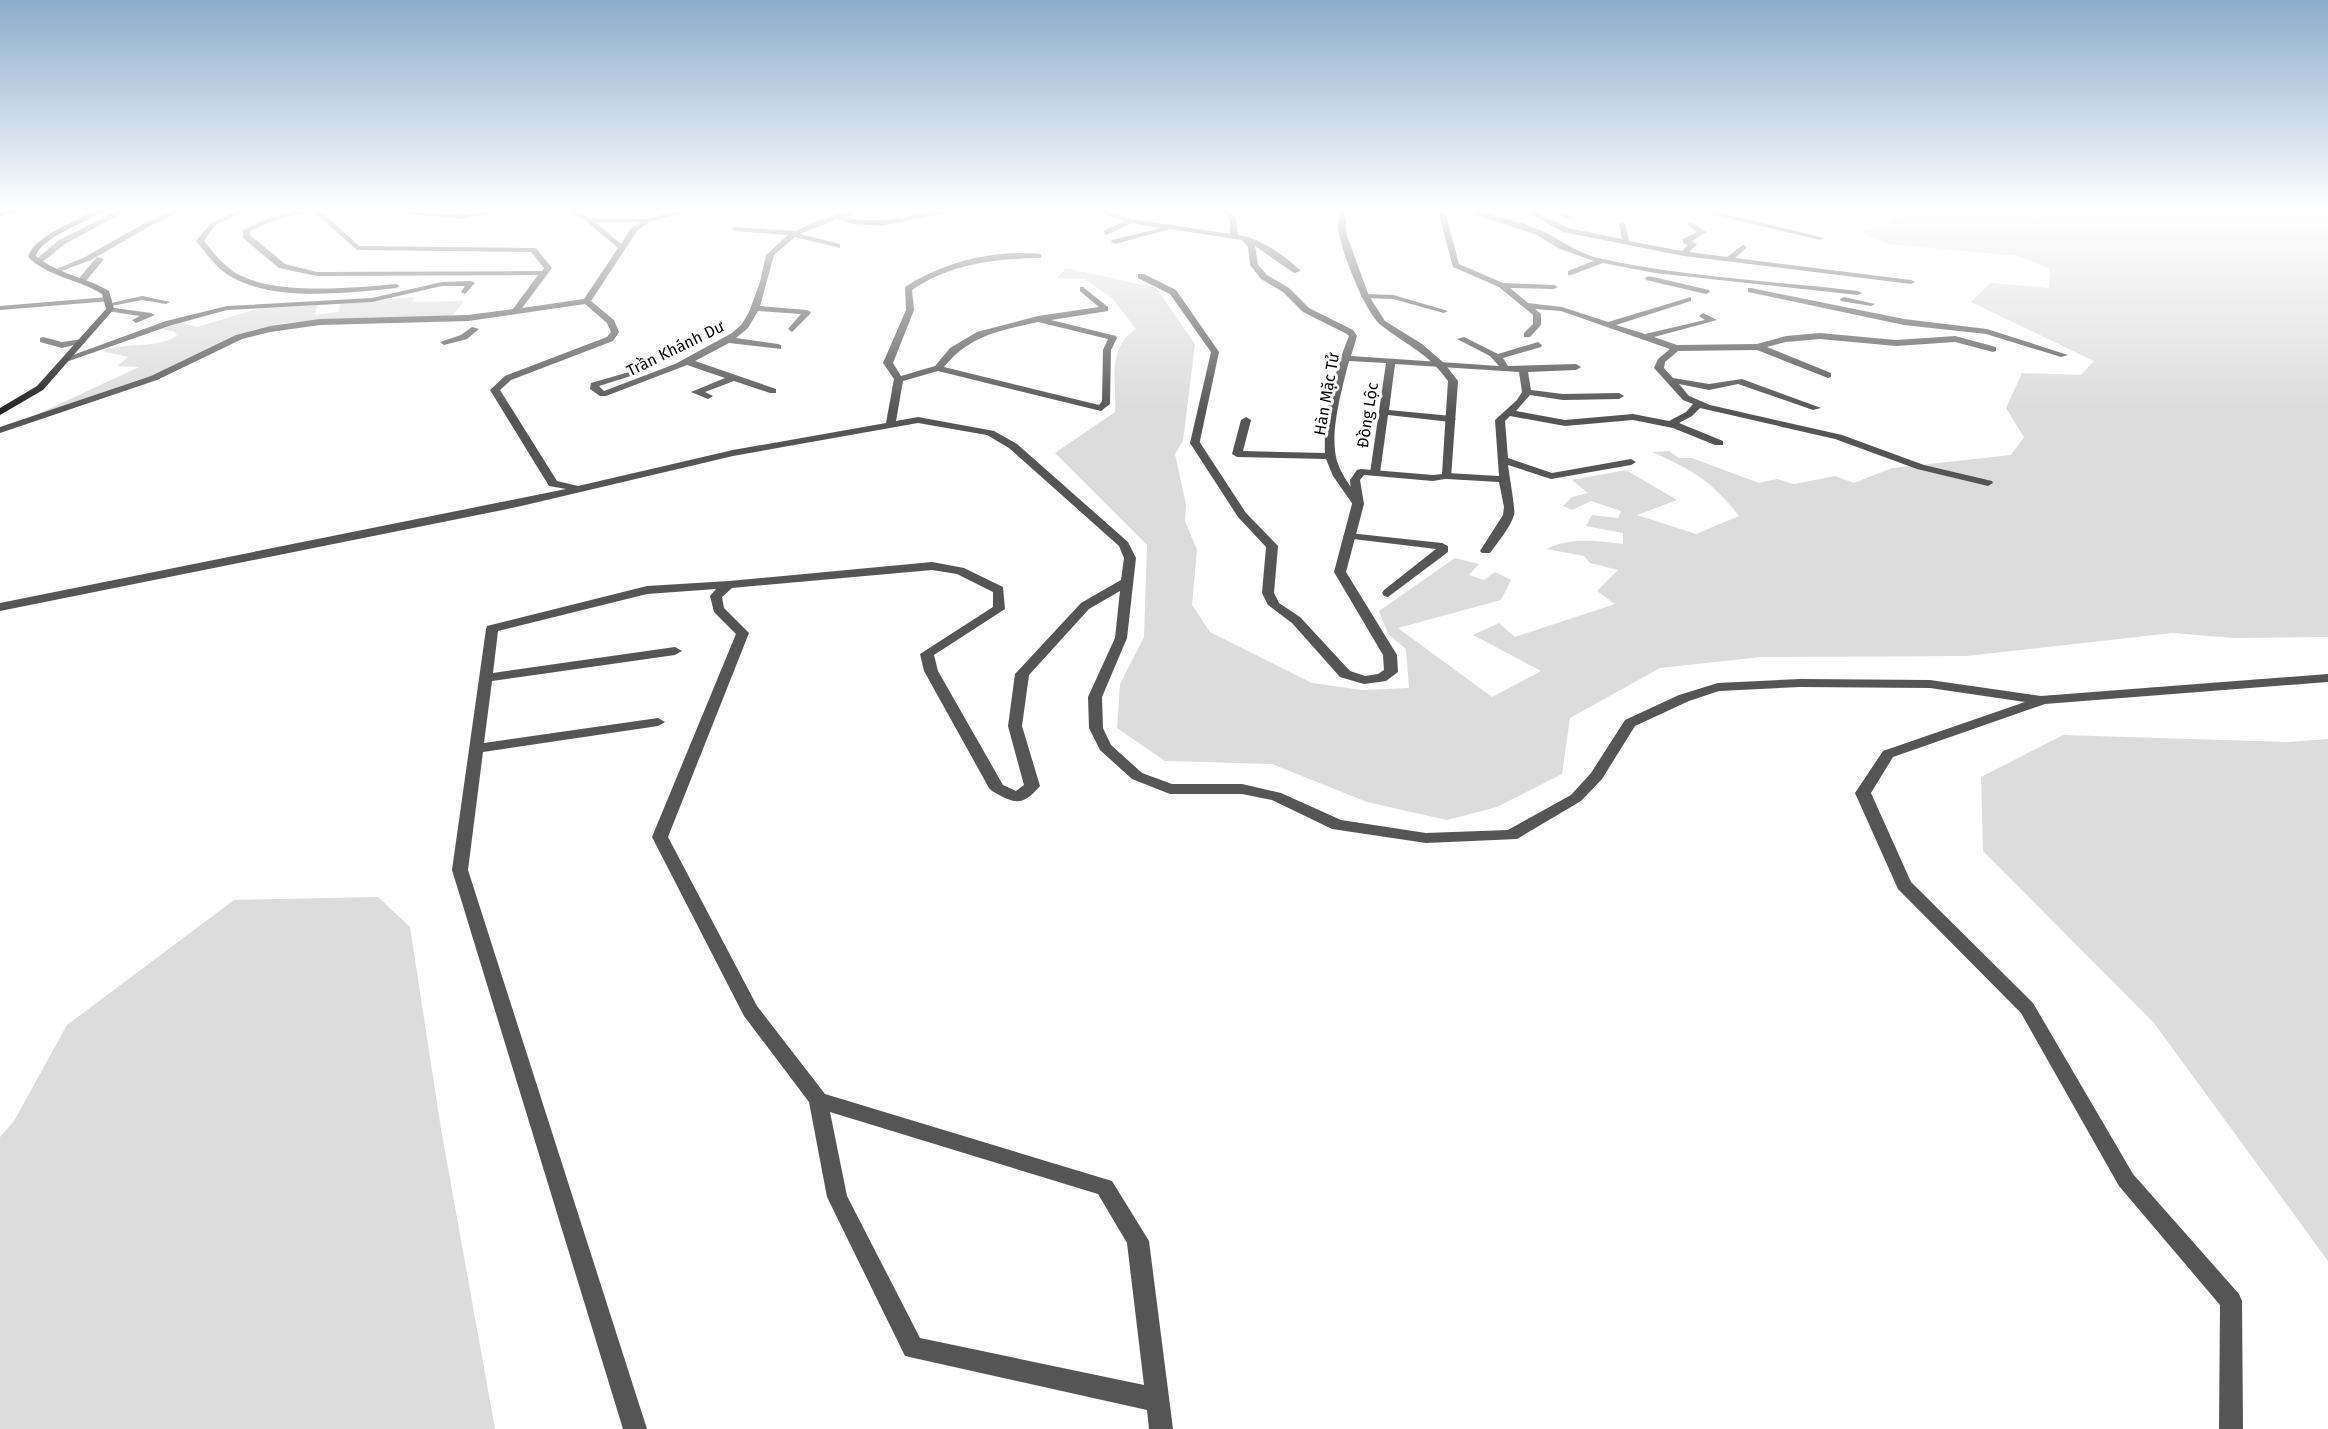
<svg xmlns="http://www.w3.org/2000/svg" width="2328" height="1429" font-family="'Fira Sans',sans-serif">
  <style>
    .green { fill: #dcdcdc }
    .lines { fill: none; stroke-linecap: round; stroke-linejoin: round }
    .primary-casing { stroke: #dbdbdb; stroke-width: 2 }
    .minor { fill: #555; fill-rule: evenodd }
    .tertiary { fill: #555; fill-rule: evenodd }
    .secondary { fill: #222; fill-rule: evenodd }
    .primary { fill: #000; fill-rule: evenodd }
    .labels { text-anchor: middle; stroke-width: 6; stroke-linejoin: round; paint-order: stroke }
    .far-street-label { font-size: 16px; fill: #000; stroke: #fff }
  </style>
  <rect width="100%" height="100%" fill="#fff"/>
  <g class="green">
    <path d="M1906,211H2328V637L2235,638L2172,633L1967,656L1761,657L1660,668L1570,718L1562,774L1497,807L1447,820L1367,802L1272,764L1165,761L1117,728L1120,684L1144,637L1147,545L1055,453L1115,412C1117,381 1106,348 1136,329L1113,299L1085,279L1057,278L1066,268L1156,288L1195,344L1183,441L1175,454L1186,505L1185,521L1197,550L1192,605L1210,632L1312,683L1362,690L1409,688L1406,649L1388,634L1379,611L1455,558L1479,564L1469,575L1484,580L1495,572L1511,580L1501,600L1398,628L1492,697L1541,671L1473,635L1499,623L1515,637L1615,604L1597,591L1618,570L1590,563L1584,556L1546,549C1572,537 1595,541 1623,544V533L1586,526L1592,515L1618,518L1621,511L1591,501L1572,510L1563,506L1572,497L1588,493L1572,480L1626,470L1677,500L1637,515L1696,534L1739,516C1712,481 1692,470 1652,452L1669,451L1679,458H1692L1759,483L1777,479L1794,484L1835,476L1854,483L1892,468L2011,455L2024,437L2006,408L2022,373L2081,375L2094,361L1971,302L1990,283L2049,288L2050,269L2019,256L1887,244L1860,231L1889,223Z"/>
    <path d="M414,297L412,302L464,301L453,315C388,326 321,312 256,329C227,338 202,356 174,368C125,388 74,404 23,421L139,367L117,366L128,357L102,351C128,341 152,350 177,336L175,332L162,329L181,322L197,327L260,308L317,305L315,315L338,312L341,303Z"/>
    <polygon points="2063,735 2289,742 2328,739 2328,1261 2154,1023 1983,851 1981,777"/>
    <polygon points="378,897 410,927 441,1129 495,1429 0,1429 0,1137 14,1121 67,1025 234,900"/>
  </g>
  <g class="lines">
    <defs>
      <polygon id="primary" points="0,211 16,211 0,217"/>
    </defs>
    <use href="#primary" class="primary-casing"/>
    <g class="minor">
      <polygon points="117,211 126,211 65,244 40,264 33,262 59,240"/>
      <polygon points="172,211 183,211 150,226 91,260 56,273 52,271 85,257 145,223"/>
      <path d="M238,211H248L215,225L204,241C213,252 222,264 234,272C271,296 354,288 396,284L400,286L396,288C349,293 272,302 230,276C216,268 206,253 196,241L211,223Z"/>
      <path d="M295,211H311L275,220L250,231V235L285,264L317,272L542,271L544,268L531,252L357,250L313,211H321L359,246L536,248L552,268L522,308L584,299L618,248L586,221L568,211H577L589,218L648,219L676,211H689L649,222L637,231L591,301L614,320L619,332L613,341L511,380L500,390L557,481L578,486L733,450L886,423L894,379L883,363L906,310L905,287C943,262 995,249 1041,254V258H1038C993,259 950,264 912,290L914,310L893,363L901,376L935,366L950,348L977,332L1038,316L1099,307L1080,291V287H1083L1108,307V311L1051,320L1116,336L1117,338L1111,350L1110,404L1101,411L938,371L903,381L896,421L918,417L994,431L1017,444L1128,542L1136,558L1127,638L1102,697L1103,728L1111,745L1142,773L1172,784H1242L1281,793L1341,820L1426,833L1508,830L1571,795L1591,773L1625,720L1679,695L1718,683L1800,679L1930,680L2041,696L2328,674V682L2045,704L1893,757L1871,793L1911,882L2033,1003L2133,1174L2239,1294L2242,1301L2243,1429H2219L2220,1305L2119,1186L2021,1013L1898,889L1855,793L1883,751L2025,702L1930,688L1800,687L1719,691L1689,701L1635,726L1602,779L1581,801L1517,839L1426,843L1332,829L1272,800L1242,794H1170L1132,779L1100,750L1089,728L1088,697L1115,638L1120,591L1089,609L1029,675L1022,726L1040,786C1021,808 1014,803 992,791L989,788L924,671L920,654L993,607V592L957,574L932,570L732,588L722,597L724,608L749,633L668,837L757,1006L825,1094L1112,1181L1149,1241L1173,1429H1149L1147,1410L905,1356L827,1197L809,1102L744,1016L652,837L736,634L714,612L710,596L716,589L647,594L498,631L493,673L675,647L682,651L675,655L492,681L484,743L658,718L665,722L658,726L483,752L468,870L647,1429H623L452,870L486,629L487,626L647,586L729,581L932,562L964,568L1003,587L1005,609L934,655L938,671L1003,785L1016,791L1024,785L1008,726L1015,674L1081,603L1121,580L1124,558L1119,546L1009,448L987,435L918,423L733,456L517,507L0,611V603L566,489L549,486L490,390L505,376L607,337L611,332L607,323L585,304L468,321L320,325L270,332L242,339L157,380L0,433V427L151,376L236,335L270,326L320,319L468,315L513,309L538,275L317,276L279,268L243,238V230L271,217ZM595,222H641L631,228L621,244ZM1038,322L1108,339L1103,350L1102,401L1099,405L944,367C970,335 1000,331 1038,322ZM830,1112L1098,1194L1127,1243L1144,1385L920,1338L847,1196Z"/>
      <polygon points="384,211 462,215 500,211 462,219"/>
      <path d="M850,211H865L845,217C883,227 917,211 954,211L882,226L854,224L837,219L800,234L840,244V248L795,237L774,255L760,306L807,310L811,312L810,314L792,332L788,329L801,314L758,311L748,328L736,338L778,344L781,345V349L729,343L695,361L776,389V393H770L734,381L705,392L713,396L708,399L691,392L725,378L687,365L606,396H600L590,389L591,383L629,372L634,375L599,386L604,391L675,364L732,333L742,324L749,312L760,282L766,255L788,235L734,231L731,227L795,231L822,219Z"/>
      <path d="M1093,211H1105L1132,219L1230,234V219L1222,211H1229L1236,219L1238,235C1260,238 1284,255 1301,271L1294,273L1255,246L1258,265L1267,275L1289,288L1309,308L1353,330L1357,336L1351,356L1499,366L1490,356L1457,339L1464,337L1498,354L1538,342L1542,345L1541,347L1503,358L1508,366L1576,364L1581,367L1576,370L1528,372L1531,390L1563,394L1619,393L1624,396L1619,399L1563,400L1530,395L1516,411L1565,420L1633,414L1669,421L1686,412L1693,404L1683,400L1654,368L1658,359L1670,349L1561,311L1535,309L1541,314V325L1530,337H1524V333L1533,324V315L1499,287L1453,267L1438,211H1445L1459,264L1503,283L1554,285L1558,287L1554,289L1510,288L1528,303L1562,307L1608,322L1691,297V301L1616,325L1645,334L1705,320L1699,316L1703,313L1717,320L1654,337L1677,345L1757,344L1786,336L1820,333L1896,340L1955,336L1996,347V351L1993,352L1955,342L1896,346L1820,339L1786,342L1767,347L1831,373V377L1828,378L1757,350L1678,351L1665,362L1664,368L1673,378L1709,384L1742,379L1821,408L1813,410L1738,384L1709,390L1679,384L1689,396L1710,405L1842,435L1924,465L1992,481L1993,483L1988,486L1917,469L1835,439L1700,408L1692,416L1679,423L1723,441V445H1715L1673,428L1633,420L1565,426L1510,416L1505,421L1508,458L1552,473L1631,459L1636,462L1631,465L1551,479L1508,465C1509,474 1516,512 1514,515C1510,528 1498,542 1490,553H1482L1480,551L1503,515L1504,507L1499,482L1447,479L1442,476L1447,473L1499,476L1495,420L1517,400L1522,392L1519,372L1395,364L1389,410L1451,416L1456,419L1451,422L1388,415L1380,473L1375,476L1370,473L1386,363L1349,361C1342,389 1329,433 1337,461C1342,477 1354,491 1364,504L1362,506H1354L1333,476L1326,459L1237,457L1232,454L1241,420L1246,417L1251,420L1243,451L1325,453C1323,415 1335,370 1349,336L1347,334L1303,312L1283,292L1261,279L1250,265L1248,247L1242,240L1170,229L1115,244L1111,242L1112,240L1161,228L1132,223L1106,235L1103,231L1125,221Z"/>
      <path d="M1463,211C1484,211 1520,222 1540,230C1560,239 1577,253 1598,258C1683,277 1772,281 1858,291L1862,293L1858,295L1655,273L1603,263L1571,275H1568V271L1594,261L1560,249L1535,234Z"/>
      <polygon points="1525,211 1534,211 1568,228 1622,239 1619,224 1625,223 1629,241 1682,251 1688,245 1683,243 1683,239 1697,232 1687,224 1691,222 1706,232 1692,241 1697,244 1689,252 1727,257 1743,245 1747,247 1735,258 1911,280 1915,282 1911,284 1684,256 1563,232"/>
      <polygon points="1553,211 1562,211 1573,218 1568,219"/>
      <polygon points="1699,211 1713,211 1824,238 1820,240"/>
      <polygon points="97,257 104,259 86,281 80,281 80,277"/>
      <polygon points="1138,274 1144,274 1176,290 1219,352 1199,445 1190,443 1211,352 1170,294 1138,278"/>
      <polygon points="1649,276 1709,290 1710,292 1706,294 1646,280 1645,278"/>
      <polygon points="471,281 475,283 465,294 461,292 465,286 442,286 372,302 227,310 172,325 69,361 62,359 166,321 227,306 372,298 442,282"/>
      <polygon points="1751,288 1904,319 1987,329 2068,355 2061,357 1986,334 1904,325 1748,292 1748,288"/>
      <polygon points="1365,294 1393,295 1448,311 1444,313 1393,299 1362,298 1361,296"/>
      <polygon points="142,296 170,302 166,304 142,300 111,306 107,304"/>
      <polygon points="108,297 112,299 111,301 0,310 0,306"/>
      <polygon points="1844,297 1875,304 1871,306 1841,301 1840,299"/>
      <polygon points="107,307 151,313 155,315 136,323 132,320 140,316 107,311"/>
      <polygon points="472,327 479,329 467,339 444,345 440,342 461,335"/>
      <polygon points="43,337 62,342 82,339 86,342 62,348 40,342 40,338"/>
      <polygon points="1349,533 1442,543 1448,546 1448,552 1388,597 1384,596 1382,593 1384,590 1436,549 1345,538 1343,536"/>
    </g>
    <path class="tertiary" d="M1339,211H1345L1346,233L1369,296L1385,321L1422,344L1444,363L1458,381L1451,478L1433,481L1364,475L1360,480L1364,504L1346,572L1397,655L1398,672L1386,681L1364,684L1340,677L1292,623L1268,605L1262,593L1266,547L1238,517L1190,443L1199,441L1246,513L1278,546L1274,593L1279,603L1300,617L1350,671L1365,676L1378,674L1384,670L1383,655L1334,572L1352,504L1350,480L1357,470L1361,469L1433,475L1442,474L1448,381C1428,353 1408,346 1382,326C1366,315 1342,253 1339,233C1337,227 1339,218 1339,211Z"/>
    <path class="secondary" d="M94,211H103C87,222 40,238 36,256C57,274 86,277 109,291L114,309L43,390L0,415V408L37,386L106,309L102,294C79,279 48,277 28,257C33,237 76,221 94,211Z"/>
    <use href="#primary" class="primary"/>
  </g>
  <linearGradient id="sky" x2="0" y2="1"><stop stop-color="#8cadcc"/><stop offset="0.51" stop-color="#fff"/><stop offset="1" stop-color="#fff" stop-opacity="0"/></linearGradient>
  <rect width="2328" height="412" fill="url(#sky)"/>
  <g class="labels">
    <g class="far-street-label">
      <text transform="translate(675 348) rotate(-26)" y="6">Trần Khánh Dư</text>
      <text transform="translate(1326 394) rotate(-80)" y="6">Hàn Mặc Tử</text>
      <text transform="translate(1367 415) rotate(-81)" y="6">Đồng Lộc</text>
    </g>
  </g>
</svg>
